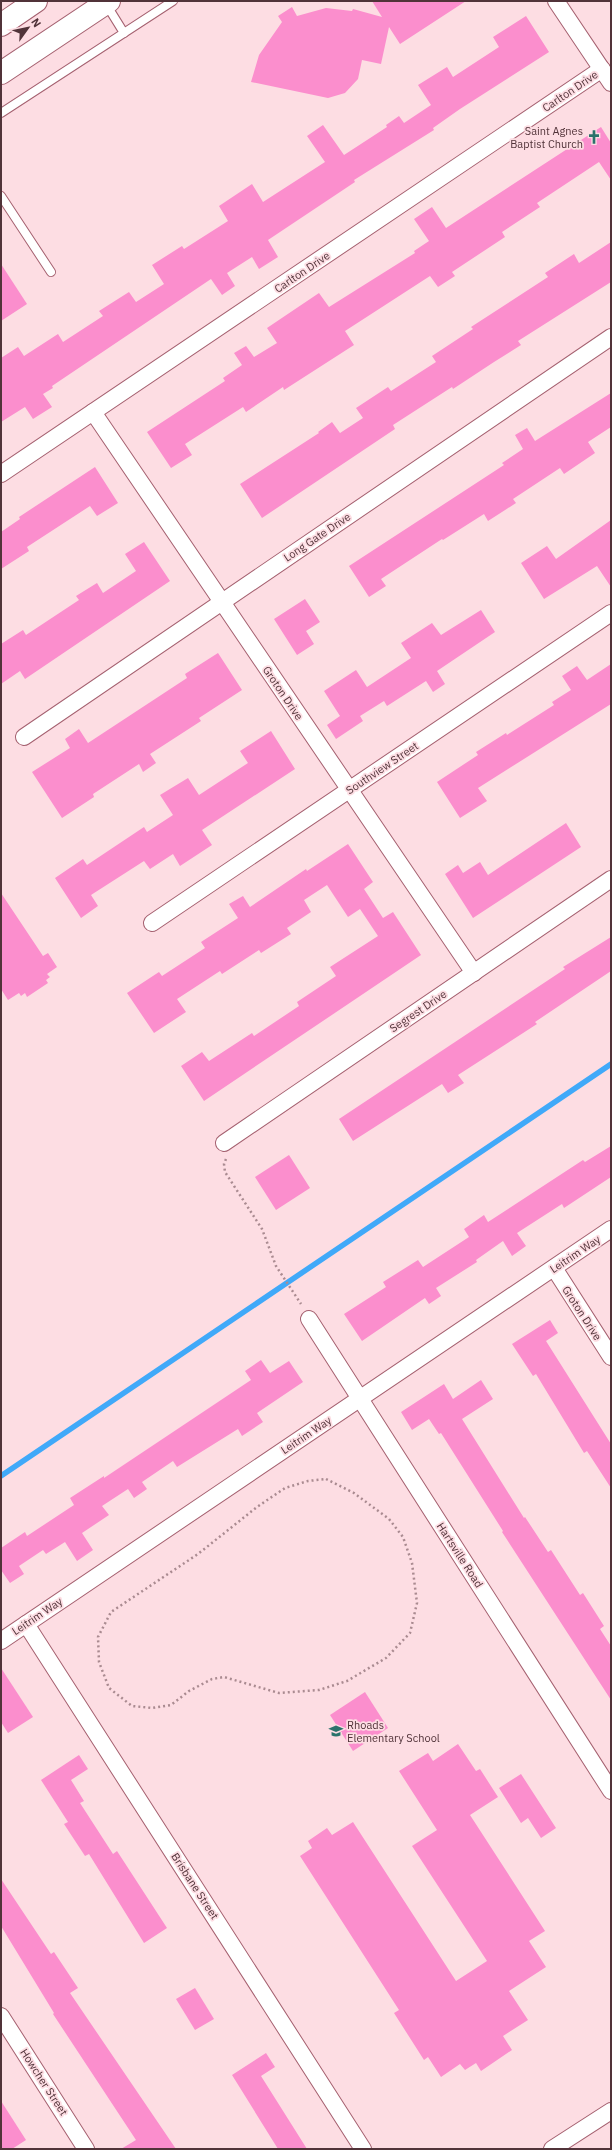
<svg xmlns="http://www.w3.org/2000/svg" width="612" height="2150" font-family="'IBM Plex Sans',sans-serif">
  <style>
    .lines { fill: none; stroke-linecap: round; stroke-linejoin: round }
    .stream { stroke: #40a9f9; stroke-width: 5.5 }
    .building { fill: #fb8ecd }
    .service-casing { stroke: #a56170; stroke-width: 10 }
    .minor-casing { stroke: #a56170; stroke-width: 18 }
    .secondary-casing { stroke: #a56170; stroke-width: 24 }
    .path { stroke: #aa8b91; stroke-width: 2.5; stroke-dasharray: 2 3; stroke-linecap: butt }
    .service { stroke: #fff; stroke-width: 8 }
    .minor { stroke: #fff; stroke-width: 16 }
    .secondary { stroke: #fff; stroke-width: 22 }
    .labels { text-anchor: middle; stroke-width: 3.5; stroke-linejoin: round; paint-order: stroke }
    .street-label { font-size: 11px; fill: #513339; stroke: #fddde3 }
    .poi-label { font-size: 11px; fill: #513339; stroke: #fddde3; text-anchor: end }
  </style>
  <rect width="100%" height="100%" fill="#fddde3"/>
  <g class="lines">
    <polyline class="stream" points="1,1476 611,1064"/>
  </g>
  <g class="building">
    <polygon points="372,1 466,1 400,44 389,27 381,64 362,60 358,79 345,93 328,98 251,82 259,55 282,22 278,16 292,7 297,16 326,8 352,11 353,9 382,17"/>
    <polygon points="526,16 549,52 460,109 433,128 434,130 354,180 355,182 268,240 278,257 259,269 252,257 227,273 235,286 222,295 211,279 52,386 53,388 43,394 52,407 33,419 25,407 1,422 1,358 18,347 24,356 58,334 63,342 103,316 99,311 129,292 136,302 164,284 152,265 182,246 184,249 228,221 219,206 252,184 263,202 325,162 307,136 323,125 344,155 387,127 386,125 399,116 404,123 431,105 418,85 447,67 453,77 499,47 493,37"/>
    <polygon points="601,127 611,143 611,180 599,162 537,203 540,207 502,232 505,237 452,272 455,276 438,287 430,276 345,331 354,345 284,390 283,387 246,412 243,407 185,444 192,455 171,468 147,432 225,381 223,378 242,365 234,353 246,346 254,357 277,343 267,328 319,293 329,307 415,253 414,251 429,241 414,219 432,207 446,228"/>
    <polygon points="611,242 611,282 518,341 521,345 494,362 453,389 452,387 393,425 395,429 262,518 240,484 319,433 318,432 332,422 340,433 363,418 356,408 388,387 391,391 436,362 432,356 473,329 471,327 548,277 545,273 574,254 579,263"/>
    <polygon points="1,264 27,304 1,321"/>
    <polygon points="611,393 611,427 588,442 595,453 564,474 560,468 513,499 516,503 488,521 484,514 443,540 442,539 381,579 386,586 369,597 349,566 504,465 502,463 523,449 515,435 527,428 535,441"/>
    <polygon points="95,467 118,503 97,516 90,506 27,547 29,551 1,569 1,532 20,519 19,517"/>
    <polygon points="611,520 611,587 597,566 544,599 521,563 547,546 556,559"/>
    <polygon points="144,542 170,581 25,679 20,671 1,684 1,644 23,630 26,635 79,600 76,596 97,583 103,593 136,571 125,554"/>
    <polygon points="305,599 320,622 306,631 314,644 297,655 274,619"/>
    <polygon points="481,610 495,632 437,671 445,684 433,692 426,681 387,706 384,701 360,716 363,721 336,739 327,725 340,716 324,691 356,670 367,687 411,658 401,643 432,623 441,635"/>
    <polygon points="218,653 242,690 199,718 201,721 150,754 156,763 143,772 139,764 93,794 94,797 62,818 32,772 70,748 65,739 79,729 88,743 187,678 185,674"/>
    <polygon points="611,664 611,704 478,788 487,801 460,818 437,782 478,755 476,752 506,733 507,735 554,705 552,702 571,690 562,676 577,666 587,680"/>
    <polygon points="271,731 295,769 202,830 212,845 180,866 173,854 150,869 144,861 91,895 98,906 81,918 55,878 83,859 87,865 144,827 147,832 173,815 160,795 188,778 199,795 248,763 240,751"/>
    <polygon points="566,823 581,847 473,918 445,874 458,865 463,873 480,862 488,875"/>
    <polygon points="348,844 373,882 364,889 383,918 393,912 421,955 204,1101 181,1066 202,1052 209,1061 252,1033 254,1036 299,1006 297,1002 336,976 330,967 378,936 360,909 348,917 327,885 304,900 311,912 287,928 291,934 261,953 259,950 222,974 220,971 177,999 186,1012 154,1033 127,993 159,972 162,976 205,948 201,942 238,918 229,904 243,896 250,907 306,869 307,871"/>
    <polygon points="1,893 43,956 48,953 57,967 47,974 50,977 46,980 48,983 27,997 25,993 21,996 19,993 8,1000 1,989"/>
    <polygon points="611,937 611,971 535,1022 537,1024 458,1075 464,1083 448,1093 442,1084 353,1141 339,1119 565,969 563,967"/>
    <polygon points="611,1146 611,1177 564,1208 562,1204 517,1233 526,1246 512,1256 503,1241 476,1260 477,1262 436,1288 441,1296 429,1304 425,1298 362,1341 344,1314 386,1287 383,1282 418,1260 423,1267 469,1237 464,1229 484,1215 488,1222 583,1160 585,1162"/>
    <polygon points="289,1155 310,1188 276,1210 255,1177"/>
    <polygon points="550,1320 558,1333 546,1341 611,1444 611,1488 587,1451 584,1453 536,1374 533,1376 512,1344"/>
    <polygon points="261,1360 270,1373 289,1361 303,1382 257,1413 263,1422 242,1436 238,1429 177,1467 173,1461 142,1482 147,1489 134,1498 128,1489 102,1506 109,1515 82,1533 93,1550 77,1561 65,1542 46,1554 43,1550 19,1566 24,1574 10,1583 1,1570 1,1548 25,1532 27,1536 74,1505 70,1498 104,1476 104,1478 251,1380 245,1371"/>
    <polygon points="481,1380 493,1399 462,1419 524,1518 525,1517 548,1552 551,1550 580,1595 583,1593 604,1626 600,1629 611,1646 611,1700 502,1532 503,1531 441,1433 439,1434 429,1419 412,1430 401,1412 444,1384 453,1399"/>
    <polygon points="1,1668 33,1717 8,1733 1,1722"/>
    <polygon points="365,1692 388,1728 353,1751 330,1715"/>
    <polygon points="458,1744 476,1771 480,1769 498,1797 470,1815 545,1931 529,1941 546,1967 509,1991 528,2020 503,2036 512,2050 481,2071 476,2063 465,2070 460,2064 441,2077 428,2057 424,2060 394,2013 399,2010 300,1856 312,1848 308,1841 327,1828 332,1835 353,1822 456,1981 487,1961 412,1846 437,1830 399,1771 428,1753 433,1761"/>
    <polygon points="79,1755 88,1769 71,1780 84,1801 80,1803 113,1854 117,1851 167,1928 144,1943 89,1854 85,1856 64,1824 68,1822 41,1780"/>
    <polygon points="521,1774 556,1828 541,1838 528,1818 521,1823 499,1788"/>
    <polygon points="1,1879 51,1954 54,1952 78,1988 70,1993 176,2149 121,2149 136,2140 53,2014 54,2013 1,1926"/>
    <polygon points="195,1988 214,2019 195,2030 176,1999"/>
    <polygon points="266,2053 275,2067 261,2076 307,2149 278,2149 232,2075"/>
    <polygon points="1,2101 26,2140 12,2149 1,2149"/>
  </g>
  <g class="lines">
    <defs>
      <g id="service">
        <polyline points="106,4 124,33"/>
        <polyline points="1,113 173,1"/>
        <polyline points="1,196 51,272"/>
      </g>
      <g id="minor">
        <polyline points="556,1 611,83"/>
        <polyline points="93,412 474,973"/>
        <polyline points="1,474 602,69"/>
        <polyline points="24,737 611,337"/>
        <polyline points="152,923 611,613"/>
        <polyline points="224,1143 611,879"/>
        <polyline points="554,1268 611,1357"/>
        <polyline points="309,1319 611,1791"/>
        <polyline points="26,1624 363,2149"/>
        <polyline points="1,1641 611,1229"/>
        <polyline points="1,2016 86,2149"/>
        <polyline points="552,2149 611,2111"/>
      </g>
      <g id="secondary">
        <polyline points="1,25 36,1"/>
        <polyline points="1,73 109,1"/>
      </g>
    </defs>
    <use href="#service" class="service-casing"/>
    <use href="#minor" class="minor-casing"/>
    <use href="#secondary" class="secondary-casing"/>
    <g class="path">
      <polyline points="226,1159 224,1164 225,1172 262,1229 276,1266 301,1304"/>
      <polygon points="326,1479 354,1493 389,1519 403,1537 412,1563 417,1603 410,1633 386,1658 347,1681 319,1690 279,1693 224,1677 212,1679 189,1691 171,1705 152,1708 132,1706 109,1688 99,1662 98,1637 111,1612 198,1554 257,1507 285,1488 308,1481"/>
    </g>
    <use href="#service" class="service"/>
    <use href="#minor" class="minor"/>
    <use href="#secondary" class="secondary"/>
  </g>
  <defs>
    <symbol id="church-bare" viewBox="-9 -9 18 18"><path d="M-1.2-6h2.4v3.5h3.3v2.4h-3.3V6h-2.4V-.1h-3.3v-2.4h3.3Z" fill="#2b726b" stroke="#fddde3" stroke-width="2.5" paint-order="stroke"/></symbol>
    <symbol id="school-bare" viewBox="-9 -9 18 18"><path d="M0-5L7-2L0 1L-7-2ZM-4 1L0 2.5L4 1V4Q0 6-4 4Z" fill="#2b726b" stroke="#fddde3" stroke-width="2.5" paint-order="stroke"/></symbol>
  </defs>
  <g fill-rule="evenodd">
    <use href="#church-bare" x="584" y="127" width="20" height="20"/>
    <use href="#school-bare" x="326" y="1721" width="20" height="20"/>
  </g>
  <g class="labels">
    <g class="street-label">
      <text transform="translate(570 91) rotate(-34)" y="4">Carlton Drive</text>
      <text transform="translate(302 272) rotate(-34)" y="4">Carlton Drive</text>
      <text transform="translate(317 537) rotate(-34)" y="4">Long Gate Drive</text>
      <text transform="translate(283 693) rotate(56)" y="4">Groton Drive</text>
      <text transform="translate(382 768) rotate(-34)" y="4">Southview Street</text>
      <text transform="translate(418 1011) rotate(-34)" y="4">Segrest Drive</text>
      <text transform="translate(575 1254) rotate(-34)" y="4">Leitrim Way</text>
      <text transform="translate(582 1313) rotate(57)" y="4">Groton Drive</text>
      <text transform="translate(306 1435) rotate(-34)" y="4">Leitrim Way</text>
      <text transform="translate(460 1555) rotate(57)" y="4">Hartsville Road</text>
      <text transform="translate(37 1616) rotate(-34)" y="4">Leitrim Way</text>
      <text transform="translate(195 1886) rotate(57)" y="4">Brisbane Street</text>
      <text transform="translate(44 2082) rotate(57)" y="4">Howcher Street</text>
    </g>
    <g class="poi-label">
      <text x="583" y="135">Saint Agnes<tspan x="583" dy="13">Baptist Church</tspan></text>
      <text x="347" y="1729" text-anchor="start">Rhoads<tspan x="347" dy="13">Elementary School</tspan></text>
    </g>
  </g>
  <rect width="612" height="2150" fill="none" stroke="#513339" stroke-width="4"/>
  <g transform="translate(28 28) rotate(57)" stroke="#fddde3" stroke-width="3" paint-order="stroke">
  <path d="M0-3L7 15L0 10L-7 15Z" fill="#513339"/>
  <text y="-6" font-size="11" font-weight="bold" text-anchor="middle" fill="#513339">N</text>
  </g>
</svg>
